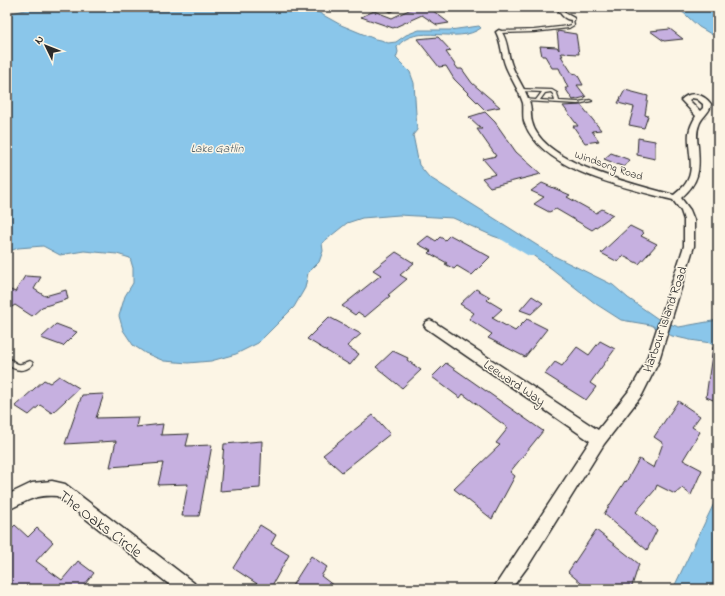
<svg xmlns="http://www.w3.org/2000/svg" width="725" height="596" font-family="'Indie Flower',sans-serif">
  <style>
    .water { fill: #8ac6ea; stroke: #64889e }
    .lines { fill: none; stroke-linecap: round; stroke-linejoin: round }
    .canal { fill: #8ac6ea; fill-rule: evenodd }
    .building { fill: #c6b0e0; stroke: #2b2b2b }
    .service-casing { stroke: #2b2b2b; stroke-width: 2.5 }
    .minor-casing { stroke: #2b2b2b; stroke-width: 3 }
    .service { fill: #fcf5e5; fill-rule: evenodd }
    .minor { fill: #fcf5e5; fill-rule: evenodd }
    .labels { text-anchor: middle; stroke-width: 3; stroke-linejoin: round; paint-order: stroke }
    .far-street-label { font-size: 11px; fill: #2b2b2b; stroke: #fcf5e5 }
    .far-water-label { font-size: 12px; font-style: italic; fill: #485a64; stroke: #fcf5e5 }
    .street-label { font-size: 13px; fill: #2b2b2b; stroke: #fcf5e5 }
    .near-street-label { font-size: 16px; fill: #2b2b2b; stroke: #fcf5e5 }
  </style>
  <rect width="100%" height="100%" fill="#fcf5e5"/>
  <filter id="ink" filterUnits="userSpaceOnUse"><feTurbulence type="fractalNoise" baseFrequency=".025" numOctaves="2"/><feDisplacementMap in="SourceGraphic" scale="8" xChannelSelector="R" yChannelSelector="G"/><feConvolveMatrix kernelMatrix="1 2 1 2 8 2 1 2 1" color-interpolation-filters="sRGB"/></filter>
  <g filter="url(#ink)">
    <g class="water">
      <path d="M39,7H312L314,10L341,25L375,39L381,40L388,43L396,42L406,35L419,30H450L479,26L481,28C457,46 416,21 397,47L398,52L396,58L410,72L414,83L417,130L413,135L419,165L429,177L554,256L613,285L628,298L661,321L679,327L718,320V344L690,340L672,336L651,325L621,320L596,304L552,269L517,244L493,236L453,218L399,215L362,218L347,223L322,243L323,251L319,262L308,273L305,288L294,307L258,343L236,354L211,361L188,363L164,361L145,353L133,345L123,330L119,316L125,296L133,283V268L130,258L117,254L84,251L60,255L43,246L18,248L7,252V14Z"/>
      <polygon points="677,7 718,7 718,38 699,27"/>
      <polygon points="718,495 718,589 673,589"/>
    </g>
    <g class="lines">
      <polygon class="canal" points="502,233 537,250 538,253 537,256 529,256 499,238 497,236"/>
    </g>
    <g class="building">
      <polygon points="411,7 439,7 432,10 449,23 437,25 422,15 393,28 361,17 374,11 392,18 413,8"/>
      <polygon points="670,29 683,39 664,41 650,31"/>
      <polygon points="557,31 576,34 579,54 561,53 563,56 561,56 572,73 577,74 583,85 577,85 586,97 573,100 565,88 568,88 559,68 552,68 545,56 542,56 540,46 557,47 559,50"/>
      <polygon points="438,37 451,51 446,52 458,69 462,69 472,83 500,107 485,110 454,79 446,66 439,67 417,39"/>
      <polygon points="625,90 648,96 645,115 648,116 644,128 629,125 634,107 618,103"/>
      <polygon points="581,105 601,130 592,131 599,141 585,143 573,126 578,126 563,106"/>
      <polygon points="485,112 495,122 516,152 541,174 490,187 482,178 496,174 483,159 496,156 477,129 482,129 469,117"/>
      <polygon points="638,138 655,141 655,159 637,155"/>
      <polygon points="611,153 630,160 624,167 604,159"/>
      <polygon points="542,183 570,195 567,197 596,213 602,209 613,215 592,230 556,209 549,212 534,204 544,197 531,191"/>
      <polygon points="630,226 644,233 641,236 657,244 639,264 623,256 618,262 601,253"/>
      <polygon points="450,235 463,242 490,257 472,275 457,266 454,269 445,264 447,263 429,253 431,251 418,244 428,236 436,241 440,237 445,240"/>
      <polygon points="396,252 414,263 400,275 407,279 388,295 390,296 365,317 358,312 355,315 342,306 381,275 373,270"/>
      <polygon points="25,276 41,277 34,289 45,296 66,290 68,299 42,307 32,316 15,305 7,310 7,293 11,290 15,292"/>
      <polygon points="476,289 490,297 487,300 502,309 492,318 515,331 527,319 547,329 525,357 488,338 492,334 469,319 474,313 460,304"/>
      <polygon points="532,296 543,303 531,314 520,310"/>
      <polygon points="329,317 361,334 347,346 359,354 350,365 307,339"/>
      <polygon points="56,324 77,332 63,346 41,338"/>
      <polygon points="600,341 615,349 590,383 596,387 586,400 545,374 555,362 562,366 577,347 589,355"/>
      <polygon points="713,347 718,348 718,402 706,397"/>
      <polygon points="393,351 408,358 407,360 421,370 402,388 376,367"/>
      <polygon points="446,363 543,431 510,472 515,476 492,519 454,489 500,445 496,443 508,428 463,394 460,398 432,377"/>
      <polygon points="59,376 79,388 52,413 40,405 29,415 15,406 44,380 50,383"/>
      <polygon points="104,394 96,418 138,417 136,427 163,424 161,435 189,434 186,446 212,445 199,516 182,516 188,484 158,485 163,463 110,467 116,441 65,444 82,395"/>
      <polygon points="678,401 700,416 692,427 700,432 683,460 702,470 691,495 682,488 675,494 657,485 655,490 636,512 657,530 647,550 604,514 625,481 626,482 639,459 654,468 663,443 654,437"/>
      <polygon points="373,415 390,434 342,472 323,455"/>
      <polygon points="262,441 260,488 220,491 224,444"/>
      <polygon points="15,525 28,537 37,528 53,542 36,561 62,580 78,561 94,573 81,589 12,589 7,585 7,533"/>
      <polygon points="260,525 276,535 271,544 289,555 270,589 265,589 233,568"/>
      <polygon points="596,530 639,564 631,589 588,589 568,572"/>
      <polygon points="311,556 327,567 321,576 338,589 290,589"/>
    </g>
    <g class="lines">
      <defs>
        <g id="service">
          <polygon points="571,18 573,19 574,25 569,28 534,32 499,33 497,32 499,31 534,30 568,26 571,25"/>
          <path d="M519,89L552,90L557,93L559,101L578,102L590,100L592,101L578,104L525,101H524V99L536,100L542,92L520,91L518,90ZM551,92L553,94L555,101L540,100L545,93Z"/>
          <path d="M7,357C19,364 15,367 30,361L32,362L33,364C25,373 15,371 7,364Z"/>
        </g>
        <g id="minor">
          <polygon points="391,7 398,7 391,11 388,9"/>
          <path d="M557,7H563L565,13L574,18V20C565,21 560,14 557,7Z"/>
          <path d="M499,30L501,31C508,41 507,51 511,63C515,76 525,88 529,101C532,108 530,115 532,122C542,164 638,185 674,195C678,191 683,188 686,183C696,169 687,149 689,133C690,127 693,121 696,116L681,100C690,90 704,94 711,104C711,112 701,117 699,125C696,132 697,140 698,147C700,171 699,182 681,198L690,210L694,220V246L658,363L642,395L604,444L528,566L511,589H493L590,441L426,328L424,325L426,322L430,320L434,322L598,430L632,387L646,362L684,246V220L681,211L673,200C628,188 544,172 525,124C522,118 524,110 523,103C519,90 511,79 506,67C501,55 502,43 496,32ZM692,98L697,99L703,104V108L700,111L689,100Z"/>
          <path d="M52,481L65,484L194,583L196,589H175L57,496C33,494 27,502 7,510V495L32,483Z"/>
        </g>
      </defs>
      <use href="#service" class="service-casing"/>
      <use href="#minor" class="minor-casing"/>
      <use href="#service" class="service"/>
      <use href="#minor" class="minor"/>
    </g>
  </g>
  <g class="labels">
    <g class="far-street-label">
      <text transform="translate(609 165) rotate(19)" y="4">Windsong Road</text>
    </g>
    <g class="far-water-label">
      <text x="217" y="152">Lake Gatlin</text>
    </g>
    <g class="street-label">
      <text transform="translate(664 319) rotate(-71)" y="5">Harbour Island Road</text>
      <text transform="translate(515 382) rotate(34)" y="5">Leeward Way</text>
    </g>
    <g class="near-street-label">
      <text transform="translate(101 523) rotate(37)" y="6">The Oaks Circle</text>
    </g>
  </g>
  <rect width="725" height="596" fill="none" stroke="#fcf5e5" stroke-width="24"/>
  <rect x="12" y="12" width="701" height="572" fill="none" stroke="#2b2b2b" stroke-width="1.5" filter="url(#ink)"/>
  <g transform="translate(46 46) rotate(313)" stroke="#fcf5e5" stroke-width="3" paint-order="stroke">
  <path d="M0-3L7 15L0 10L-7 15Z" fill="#2b2b2b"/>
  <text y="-6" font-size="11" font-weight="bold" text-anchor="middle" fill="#2b2b2b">N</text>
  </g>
</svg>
